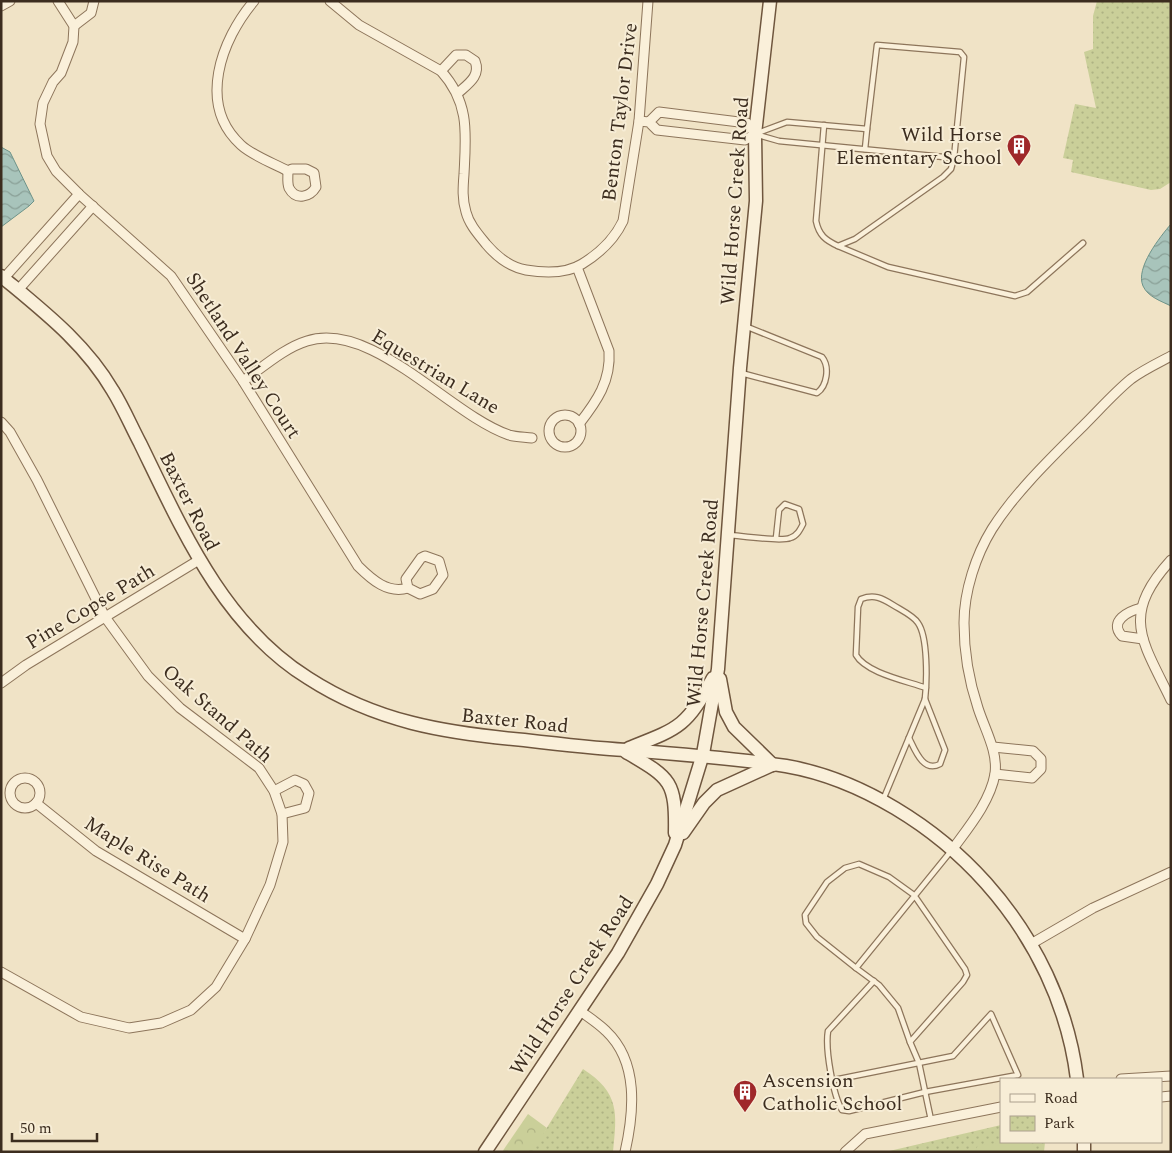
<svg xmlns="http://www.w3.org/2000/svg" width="1172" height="1153" font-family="Spectral,serif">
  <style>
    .forest { fill: url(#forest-crowns) }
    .park { fill: url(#park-dots) }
    .pitch { fill: #cacf99 }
    .water { fill: url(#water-waves); stroke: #6d9389 }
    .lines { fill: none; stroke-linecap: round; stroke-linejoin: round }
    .lane-casing { stroke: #8d755b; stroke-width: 7 }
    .street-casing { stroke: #8d755b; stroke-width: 11 }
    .secondary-casing { stroke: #6f563e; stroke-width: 15 }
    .lane { stroke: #faf0da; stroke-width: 4.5 }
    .street { stroke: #faf0da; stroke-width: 9 }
    .secondary { stroke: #faf0da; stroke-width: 12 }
    .labels { text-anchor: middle; stroke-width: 4; stroke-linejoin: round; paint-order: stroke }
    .street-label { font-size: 20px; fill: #3c2d1f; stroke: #f7edd6 }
    .poi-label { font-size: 20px; fill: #3c2d1f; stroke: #f7edd6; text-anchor: end }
  </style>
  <defs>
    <pattern id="forest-crowns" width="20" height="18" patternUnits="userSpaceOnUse" patternTransform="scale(1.25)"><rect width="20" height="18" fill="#cacf99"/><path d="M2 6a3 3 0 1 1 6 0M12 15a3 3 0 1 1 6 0" fill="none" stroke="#aeb283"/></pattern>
    <pattern id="park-dots" width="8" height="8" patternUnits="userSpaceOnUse" patternTransform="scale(1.25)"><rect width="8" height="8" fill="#cacf99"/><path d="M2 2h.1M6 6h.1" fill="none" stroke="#aeb283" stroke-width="1.8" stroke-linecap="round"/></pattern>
    <pattern id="water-waves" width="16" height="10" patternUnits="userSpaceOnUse" patternTransform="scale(1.25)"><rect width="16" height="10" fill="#a8c4bb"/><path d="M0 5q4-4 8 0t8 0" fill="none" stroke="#8aa097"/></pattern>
  </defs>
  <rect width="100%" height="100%" fill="#f0e3c6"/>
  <polygon class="forest" points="528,1114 547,1128 534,1152 502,1152"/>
  <g class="park">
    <polygon points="1097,1 1171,1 1171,182 1160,189 1151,190 1071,172 1073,160 1063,158 1075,104 1096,108 1084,52 1093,49 1093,16"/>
    <path d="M583,1069C620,1093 617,1113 613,1152H532Z"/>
    <polygon points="1001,1125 1001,1142 1045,1142 1044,1152 885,1152"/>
  </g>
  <polygon class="pitch" points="1011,1142 1031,1142 1031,1152 975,1152 978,1145"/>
  <g class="water">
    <polygon points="1,147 10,152 34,201 29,206 1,227"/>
    <path d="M1171,224V306C1161,301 1148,297 1143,286C1135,268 1160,237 1171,224Z"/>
  </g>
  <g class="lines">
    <defs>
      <g id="lane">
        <polygon points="877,45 960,52 964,57 954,158 779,141 755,134 787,122 867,129"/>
        <path d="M824,125L816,221C819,235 825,240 838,246L855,239L943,177L951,169L954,158"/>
        <polyline points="865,149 867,129"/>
        <polyline points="838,246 888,267 1015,296 1027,292 1083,243"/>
        <path d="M741,373L817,393C827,386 830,367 822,357L745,326"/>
        <path d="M730,535C742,536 781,542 790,538C797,536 800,530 803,524L799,509L785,504L779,510L776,538"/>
        <path d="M909,738C915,750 923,773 940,764L945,750L925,699"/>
        <path d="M883,800L925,699C927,681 928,637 918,623C914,616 901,610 893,605C882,598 874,594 861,599L858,607L856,655C866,673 907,681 926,688"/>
        <polyline points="856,968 879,985 898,1008 910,1042"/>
        <path d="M834,1080L953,1056L991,1014L1018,1075L925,1092L849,1111L842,1110C833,1095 825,1049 828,1031L874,981"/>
        <polyline points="931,1120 919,1063 910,1042 963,982 967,975 965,969 914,895 889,877 859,864 845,868 827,882 805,915 806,923 817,937 856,968 951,851"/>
      </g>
      <g id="street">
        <path d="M58,1L74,26L73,42L61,73L53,82L43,103L40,124L47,156L56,171L79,194L171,276L243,381L358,566C372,580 388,594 408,588"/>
        <path d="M254,1C221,40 197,105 241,145C253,156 273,163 288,171"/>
        <path d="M330,1L359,25L441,71C470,103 466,134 464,174C463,187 462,199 466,212C469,224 478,234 486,244C497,257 510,267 526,270C544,273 566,274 582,264C600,253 614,240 623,221L639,121L648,1"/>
        <polyline points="1,6 10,1"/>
        <polyline points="74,26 91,13 94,1"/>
        <path d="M441,71L456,55H466L475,61C481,76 468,84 458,93"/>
        <polyline points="639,121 649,122 657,130 745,140 755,134 747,123 659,112 649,122"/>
        <path d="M292,169H306L314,173L316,187C310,197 296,201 289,188C287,183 288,177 288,171Z"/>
        <path d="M577,267L609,351C611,381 597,401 579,424"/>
        <polyline points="4,278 79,194"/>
        <polyline points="18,290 93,206"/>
        <path d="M243,381C262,368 284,348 307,341C372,320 450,415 509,435C516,437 524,437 532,438"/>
        <circle cx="565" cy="431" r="16"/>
        <polyline points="1,422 10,432 37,480 105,617 148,676 180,708 259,768 274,791 282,814 283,842 270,885 245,939 216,987 191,1010 161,1023 129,1028 81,1017 1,972"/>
        <polygon points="425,556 439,561 443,575 433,589 420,594 408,588 406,579 421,558"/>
        <path d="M1171,560C1120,616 1142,640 1171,700"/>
        <path d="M1141,608C1129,611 1108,621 1122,636L1143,639"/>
        <polyline points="1,683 26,665 199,560"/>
        <polyline points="993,747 1033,751 1041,759 1041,769 1032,778 995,774"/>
        <circle cx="25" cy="793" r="15"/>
        <polyline points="274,791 295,780 304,784 309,793 305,808 282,814"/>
        <polyline points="36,803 96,851 245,939"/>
        <path d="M952,850C968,828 990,802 995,774C998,751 985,730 978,708C969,681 964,652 964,623C964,591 976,555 992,529C1016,491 1054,455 1085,424C1100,409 1115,392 1131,379C1143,370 1158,363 1171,356"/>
        <polyline points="1031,944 1093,908 1171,872"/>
        <path d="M579,1010C588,1017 598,1023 606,1031C639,1062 634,1112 625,1152"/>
        <polyline points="1121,1079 1171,1076"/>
        <polyline points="1161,1097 1171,1096"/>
        <polyline points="845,1152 865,1134 1001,1107"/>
      </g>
      <g id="secondary">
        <path d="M1,276C43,311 85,343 113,391C123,407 131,426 140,443C182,529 223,625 308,678C376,722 445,733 524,740C558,744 592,748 626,750C680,754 733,758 786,766C861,779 936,827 986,883C1035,938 1068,1006 1077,1079"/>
        <polyline points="720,679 726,712 734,727 773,765"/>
        <path d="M629,748C680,728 686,727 713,678"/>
        <path d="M626,752C670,778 676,780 675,833"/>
        <polyline points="683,833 704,803 717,790 772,765"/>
        <polyline points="1084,1142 1084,1152"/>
        <polyline points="485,1152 618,953 657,884 675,845 703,754 718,669 740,368 756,201 755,134 770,1"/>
      </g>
    </defs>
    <use href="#lane" class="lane-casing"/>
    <use href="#street" class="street-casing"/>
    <use href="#secondary" class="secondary-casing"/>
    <use href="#lane" class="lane"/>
    <use href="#street" class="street"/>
    <use href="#secondary" class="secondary"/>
  </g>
  <defs>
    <symbol id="building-pin" viewBox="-11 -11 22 30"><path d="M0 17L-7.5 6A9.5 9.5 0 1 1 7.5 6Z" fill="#9f282a" stroke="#f7edd6"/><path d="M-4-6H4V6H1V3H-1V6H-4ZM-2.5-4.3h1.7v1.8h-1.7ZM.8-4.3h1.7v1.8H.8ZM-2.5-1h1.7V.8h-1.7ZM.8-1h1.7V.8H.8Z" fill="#fff"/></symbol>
  </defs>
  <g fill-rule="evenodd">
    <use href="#building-pin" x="1005" y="132" width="28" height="38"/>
    <use href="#building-pin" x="731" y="1078" width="28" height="38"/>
  </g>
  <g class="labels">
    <g class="street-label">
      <text transform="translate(619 112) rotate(-83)" y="7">Benton Taylor Drive</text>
      <text transform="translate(734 201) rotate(-86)" y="7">Wild Horse Creek Road</text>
      <text transform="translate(244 355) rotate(57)" y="7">Shetland Valley Court</text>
      <text transform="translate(436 371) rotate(31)" y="7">Equestrian Lane</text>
      <text transform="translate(190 501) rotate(63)" y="7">Baxter Road</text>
      <text transform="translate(702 603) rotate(-85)" y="7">Wild Horse Creek Road</text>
      <text transform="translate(90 606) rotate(-31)" y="7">Pine Copse Path</text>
      <text transform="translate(218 713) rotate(41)" y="7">Oak Stand Path</text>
      <text transform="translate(515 720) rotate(6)" y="7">Baxter Road</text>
      <text transform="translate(148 859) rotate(32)" y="7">Maple Rise Path</text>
      <text transform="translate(571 985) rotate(-57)" y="7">Wild Horse Creek Road</text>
    </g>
    <g class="poi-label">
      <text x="1002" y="141">Wild Horse<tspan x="1002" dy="23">Elementary School</tspan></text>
      <text x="762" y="1087" text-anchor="start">Ascension<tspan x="762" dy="23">Catholic School</tspan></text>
    </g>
  </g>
  <rect width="1172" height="1153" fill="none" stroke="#3c2d1f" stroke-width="5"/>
  <rect x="1000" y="1078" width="162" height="65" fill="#f7edd6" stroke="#aca08d"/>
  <rect x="1010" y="1094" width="25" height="8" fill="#faf0da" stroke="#aca08d"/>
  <text x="1044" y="1103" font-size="15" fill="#3c2d1f">Road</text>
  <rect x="1010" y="1116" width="25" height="15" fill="url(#park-dots)" stroke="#aca08d"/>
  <text x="1044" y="1128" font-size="15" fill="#3c2d1f">Park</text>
  <path d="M12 1133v8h85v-8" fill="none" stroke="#3c2d1f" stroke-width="2.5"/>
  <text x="20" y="1133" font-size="15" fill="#3c2d1f" stroke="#f7edd6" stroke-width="4" paint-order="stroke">50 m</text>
</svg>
